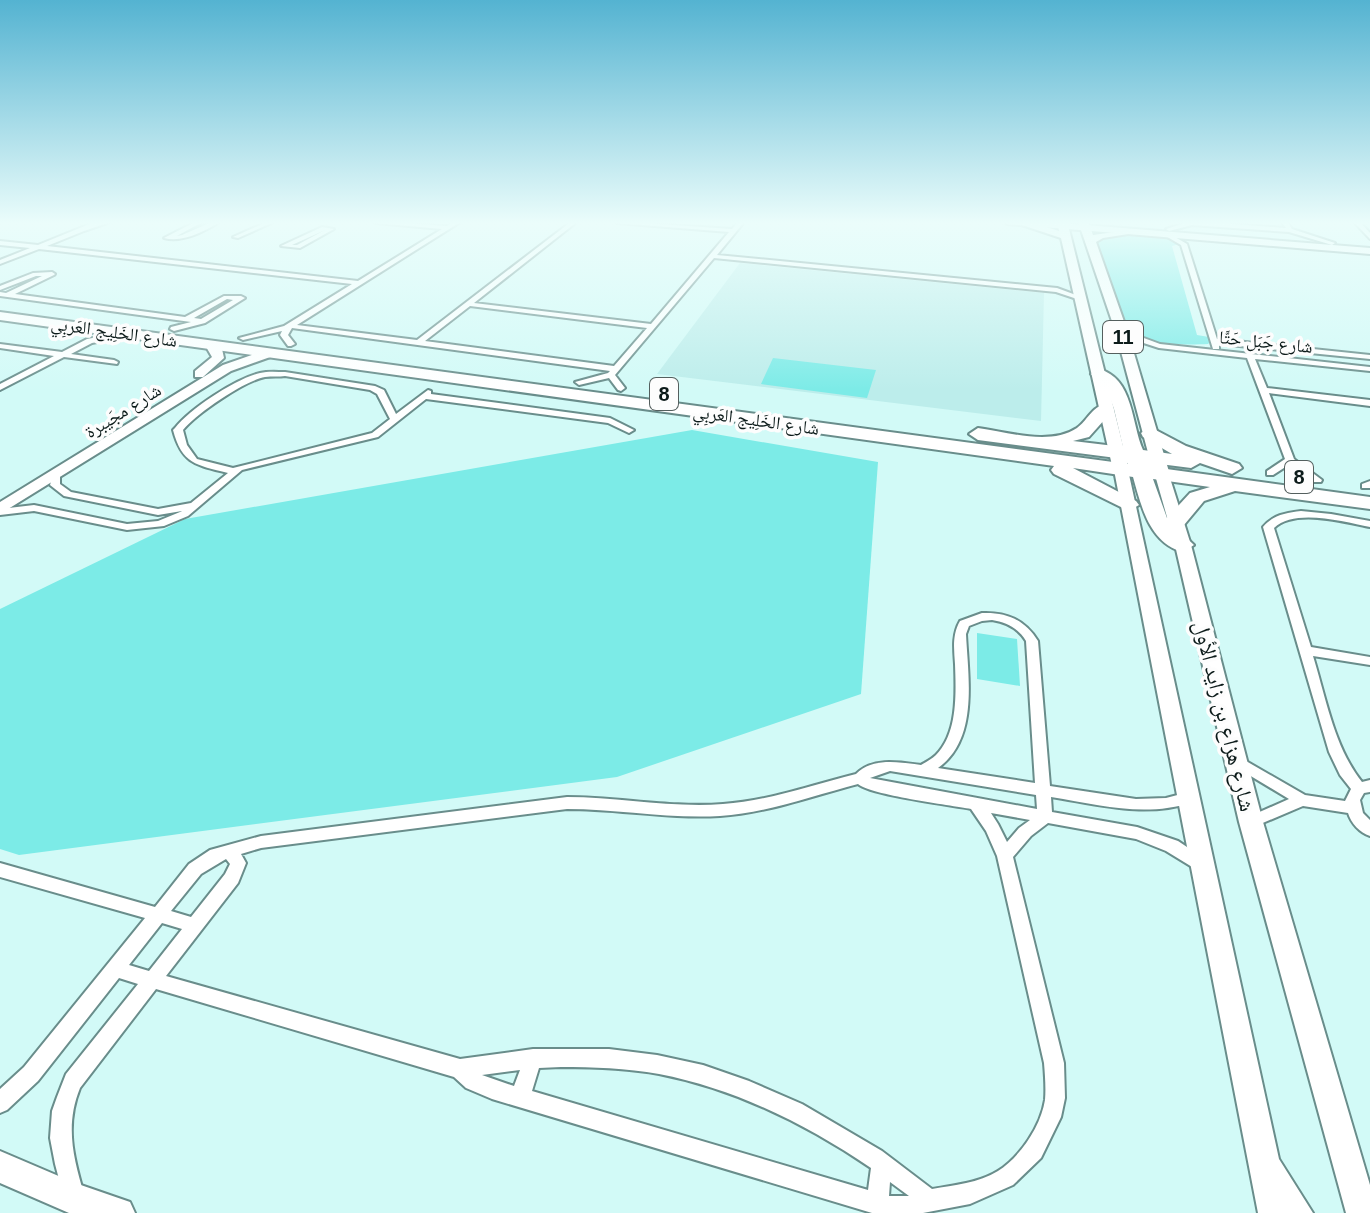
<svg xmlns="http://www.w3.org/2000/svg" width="1370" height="1213" font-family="Helvetica,'Noto Naskh Arabic',sans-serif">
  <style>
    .built { fill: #bcedeb }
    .green { fill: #7cebe7 }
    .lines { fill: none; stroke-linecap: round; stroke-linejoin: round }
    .street-casing { stroke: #698d8b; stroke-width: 4 }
    .secondary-casing { stroke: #698d8b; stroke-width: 4 }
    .primary-casing { stroke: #698d8b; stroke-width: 4 }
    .highway-casing { stroke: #698d8b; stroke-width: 4 }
    .street { fill: #fff; fill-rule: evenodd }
    .secondary { fill: #fff; fill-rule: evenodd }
    .primary { fill: #fff; fill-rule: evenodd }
    .highway { fill: #fff; fill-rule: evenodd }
    .labels { text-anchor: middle; stroke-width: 7; stroke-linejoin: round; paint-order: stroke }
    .far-street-label { font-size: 18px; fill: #0c1b1a; stroke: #fdfdfd }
    .shield { fill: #fdfdfd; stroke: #545f5e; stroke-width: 2 }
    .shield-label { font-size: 20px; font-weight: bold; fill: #0c1b1a }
    .street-label { font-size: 22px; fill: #0c1b1a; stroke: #fdfdfd }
  </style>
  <rect width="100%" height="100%" fill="#d2faf7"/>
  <polygon class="built" points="740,263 1044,293 1041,421 657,374"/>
  <g class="green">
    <path d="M1115,234L1176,239L1179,244L1172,246L1197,335L1209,337L1211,341L1208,344C1185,345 1143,346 1126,328L1096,242Z"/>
    <polygon points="773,358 876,370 867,398 761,384"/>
    <polygon points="692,430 878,462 861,694 617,777 19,855 0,849 0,609 185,519"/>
    <polygon points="977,633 1017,639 1020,686 977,679"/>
  </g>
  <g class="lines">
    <defs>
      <g id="street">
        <path d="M97,221H113L84,231L47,246L358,281L442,229L376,223L373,221L447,226L455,221H462L297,325L417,340L572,221H578L474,303L651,324L729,232L617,223L614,221L732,229L739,221H745L717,255L1057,288L1084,298L1080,300L1056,292L714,258L615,375L625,388L621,391L618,390L609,378L579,385L575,382L608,373L610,371L292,328L288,335L295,344L291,346H288L280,335L282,331L243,340L239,338L284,326L352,284L39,249L0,264V260L30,248L0,245V241L38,245ZM470,306L647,328L614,366L425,341Z"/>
        <path d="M197,221H204L177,236L182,235L214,221H221C205,231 183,243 164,238Z"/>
        <polygon points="269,221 276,221 238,238 233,237"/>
        <polygon points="1192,221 1286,228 1281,221 1287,221 1292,229 1335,243 1332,245 1289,232 1192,225 1169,231 1166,229"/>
        <polygon points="1353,221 1359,221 1370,233 1370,239"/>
        <path d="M322,227L334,229L300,248L281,246ZM325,230L297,245H292Z"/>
        <polygon points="1164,233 1168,233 1187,244 1217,339 1370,355 1370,359 1219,344 1219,349 1213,349 1181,245 1164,235"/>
        <path d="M52,272L55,274L54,275L15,294L185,317L224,296H241L245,298L205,323L174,331L170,329L171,327L191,322L0,296V292L6,293L42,276H36L0,290V286L33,273ZM227,299L233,300L201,319L194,318Z"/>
        <polygon points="1119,331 1125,331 1160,344 1370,367 1370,371 1255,359 1267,388 1370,400 1370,406 1269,393 1294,459 1322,480 1321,482 1313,482 1290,464 1273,475 1267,475 1267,471 1285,459 1247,358 1159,348 1119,335"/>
        <polygon points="125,332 128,332 128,336 92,343 71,354 114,360 118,362 117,364 64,357 0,390 0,384 54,356 0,348 0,344 62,352 87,339"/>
        <path d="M285,372L375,386L384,390L396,414L428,390L431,391V394L610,418L634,430L629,433L608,423L426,399L378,437L242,470L188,516L164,526L127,530L34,511L0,515V509L34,505L127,524L158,521L180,512L182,511L158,515L64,496L50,485L54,472H60V484L71,492L158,509L191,503L228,473C196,465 182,464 173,430L175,428C190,409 235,379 260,373C268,371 277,372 285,372ZM285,376L370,390L377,394L390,419L372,433L233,468L197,459L187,445L183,430C196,414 244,381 265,377C272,376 279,377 285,376Z"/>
        <polygon points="1370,481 1370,488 1362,488 1362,484"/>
        <path d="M1301,511L1331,514L1370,521V527C1344,522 1295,508 1274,528L1311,647L1370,657V665L1313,656C1326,698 1334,747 1362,782L1370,780V792L1364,793L1360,800L1363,813L1370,820V836C1360,833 1351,823 1348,813L1303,806L1251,828L1246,826L1243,822L1246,818L1289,799L1234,766L1232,762L1234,758L1239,757L1305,795L1345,801L1351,789L1340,775L1329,752L1263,527C1273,515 1285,513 1301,511Z"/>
        <path d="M982,613C1007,612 1025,620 1038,641L1050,786L1136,799L1166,798L1189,792L1194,794L1197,798L1194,802C1144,818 1101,805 1051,797L1052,812L1137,827L1178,841L1208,861L1210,866L1208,871L1202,873L1166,851L1136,839L1048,823L1031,836L1013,857L1064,1063L1065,1098L1061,1117L1041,1158L1013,1185L970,1204L923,1213H872L492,1099L466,1088L454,1077L156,989L80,1088C65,1125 73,1157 84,1194L81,1202L73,1205L65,1202L55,1164L50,1138L52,1111L57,1097L66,1074L138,984L119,978L38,1081L7,1110L0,1113V1089L24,1067L145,918L0,877V863L155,907L189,864L210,850L261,836L567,797C619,797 671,808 723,804C768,801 812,785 856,774C873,757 899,762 921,765C926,762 932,759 936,755C958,733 956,693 955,664C954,649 952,635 960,621ZM992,620C1006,622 1018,628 1026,641L1035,783L938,768C979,739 968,677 966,634L969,626L982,621ZM890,771L1036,795L1037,809L870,778ZM858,784C870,795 950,805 971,809L986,831L997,856L1044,1063C1045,1075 1046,1088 1045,1100C1041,1126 1020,1157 998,1171C979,1183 954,1185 932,1189L882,1151L802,1104L749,1081L703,1065L657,1055L609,1049H533L460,1059L166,976L238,883L246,863L241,854L261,848L567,809C618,809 669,819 720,816C767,813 812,796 858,784ZM991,813L1030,820L1019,828L1007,842L998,824ZM226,859L230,864L225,874L191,917L171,911L201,874ZM162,923L182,929L149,971L129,965ZM561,1067C593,1067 626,1068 659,1074C736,1089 806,1124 871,1168L868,1190L532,1091L539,1068ZM520,1070L514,1086L482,1075ZM890,1182L909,1196H889Z"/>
      </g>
      <g id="secondary">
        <polygon points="1003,221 1036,221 1370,248 1370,254 1007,224"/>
        <polygon points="211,341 222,349 224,358 203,377 195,377 195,371 212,357 205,345"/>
        <polygon points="269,349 275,353 273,356 231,371 0,514 0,502 223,365"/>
        <polygon points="1121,466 1128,470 1279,1159 1313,1213 1258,1213 1114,470"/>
        <polygon points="1162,471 1169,475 1191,545 1263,822 1370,1185 1370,1213 1346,1213 1239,822 1175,545 1155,475"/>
        <polygon points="0,1151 75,1183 130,1202 135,1213 69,1213 0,1183"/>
      </g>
      <g id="primary">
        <polygon points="1018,221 1028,221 1059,231 1057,221 1067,221 1129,470 1127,473 1121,475 1113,470 1061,238 1019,224"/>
        <polygon points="1078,221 1088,221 1093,235 1136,229 1141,232 1103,238 1096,242 1128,333 1170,475 1168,479 1156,479 1154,475 1116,333"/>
      </g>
      <path id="highway" d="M0,312L1128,464L1124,459L978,440L969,434L978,428C1008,432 1050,446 1077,428C1087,421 1092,407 1105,404L1114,409L1108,392L1091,374L1099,369C1134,379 1131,423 1143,450L1172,454L1143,437L1141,433L1150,427L1186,446L1239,464L1242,468L1232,474L1200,463L1191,468L1152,463V467L1370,497V509L1235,491L1204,501L1184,525L1174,526L1194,545L1183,552C1149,543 1141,505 1133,477L1073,468L1136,501L1139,505L1129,511L1054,474L1051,470L1054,466L0,320ZM1114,409L1123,447L1073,441L1089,437ZM1153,479L1210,487L1190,493L1167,518Z"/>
    </defs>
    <use href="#street" class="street-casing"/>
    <use href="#secondary" class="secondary-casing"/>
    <use href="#primary" class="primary-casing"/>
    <use href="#highway" class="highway-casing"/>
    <use href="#street" class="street"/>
    <use href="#secondary" class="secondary"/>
    <use href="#primary" class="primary"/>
    <use href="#highway" class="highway"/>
  </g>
  <linearGradient id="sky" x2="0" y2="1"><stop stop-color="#54b3d1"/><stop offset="0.57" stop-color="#ebfdfb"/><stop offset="1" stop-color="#ebfdfb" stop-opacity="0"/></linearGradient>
  <rect width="1370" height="391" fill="url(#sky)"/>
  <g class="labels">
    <g class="far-street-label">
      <text transform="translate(114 332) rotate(8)" y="6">شارع الخَلِيج العَربِي</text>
      <text transform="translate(1266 342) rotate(6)" y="6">شارع جَبَل حَتَّا</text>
      <text transform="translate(123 411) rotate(-32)" y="6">شارع مجَيبرة</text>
      <text transform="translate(756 420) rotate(8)" y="6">شارع الخَلِيج العَربِي</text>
    </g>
    <g class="shield">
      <rect x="1103" y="321" width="40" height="32" rx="6"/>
      <rect x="650" y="378" width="28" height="32" rx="6"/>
      <rect x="1285" y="461" width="28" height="32" rx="6"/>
    </g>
    <g class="shield-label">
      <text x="1123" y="344">11</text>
      <text x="664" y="401">8</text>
      <text x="1299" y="484">8</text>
    </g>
    <g class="street-label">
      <text transform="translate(1225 716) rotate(76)" y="8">شارع هزاع بن زايد الأول</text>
    </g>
  </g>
</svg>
